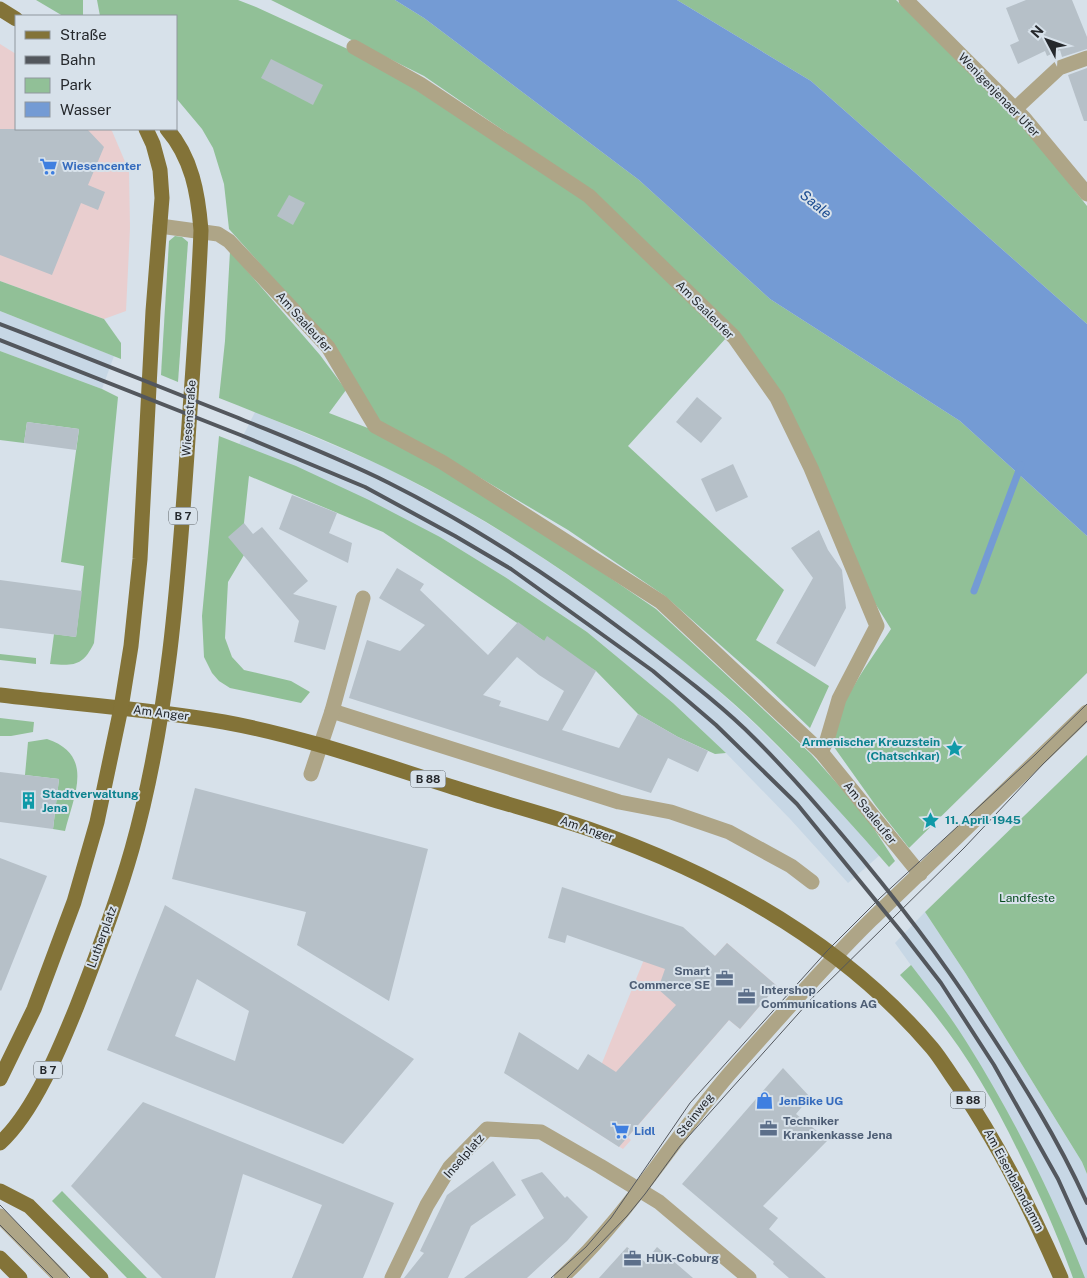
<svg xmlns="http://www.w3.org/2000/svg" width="1087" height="1278" font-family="'Public Sans',sans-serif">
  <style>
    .commercial { fill: #e9cecf }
    .built { fill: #c7d7e5 }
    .green { fill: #91c097 }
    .water { fill: #749bd4 }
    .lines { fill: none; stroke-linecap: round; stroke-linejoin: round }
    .stream { stroke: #749bd4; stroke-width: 7 }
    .building { fill: #b6c0c8; fill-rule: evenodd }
    .minor { stroke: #aea587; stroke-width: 15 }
    .major { stroke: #837338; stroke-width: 15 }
    .tram { stroke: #53575d; stroke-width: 1 }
    .rail { stroke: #53575d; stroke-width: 4 }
    .labels { text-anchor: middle; stroke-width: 4; stroke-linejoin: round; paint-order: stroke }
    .shield { fill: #d7e1ea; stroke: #5a6065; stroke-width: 1 }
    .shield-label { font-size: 11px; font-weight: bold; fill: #25282c }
    .street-label { font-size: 12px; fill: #25282c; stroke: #d7e1ea }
    .shop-label { font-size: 12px; font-weight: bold; fill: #366cbe; stroke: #d7e1ea; text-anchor: start }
    .culture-label { font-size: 12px; font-weight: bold; fill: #0d838f; stroke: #d7e1ea; text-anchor: start }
    .park-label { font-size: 12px; fill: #044a1b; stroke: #d7e1ea }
    .service-label { font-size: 12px; font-weight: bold; fill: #4e5e75; stroke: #d7e1ea; text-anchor: start }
    .water-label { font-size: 14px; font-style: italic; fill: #1a4b90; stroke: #d7e1ea }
  </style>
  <rect width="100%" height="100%" fill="#d7e1ea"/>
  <g class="commercial">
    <polygon points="0,44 16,54 16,129 110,129 112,131 129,171 130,228 126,311 104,319 0,281"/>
    <polygon points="658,919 715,956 727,943 777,986 740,1029 729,1020 628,1137 631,1140 623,1149 580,1122 595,1077 602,1063 643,962"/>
  </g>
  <g class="built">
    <polygon points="0,311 114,356 102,389 0,351"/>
    <polygon points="255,412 383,466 460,507 525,546 612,605 698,672 757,726 821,790 880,855 848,883 791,820 726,753 673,703 587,632 505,577 440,537 239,444"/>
    <polygon points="925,912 966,974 1082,1162 1087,1174 1087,1278 1085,1278 1037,1170 1001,1102 968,1045 895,943"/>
  </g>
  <g class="green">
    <polygon points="36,0 83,0 83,16 63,16"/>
    <polygon points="97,0 238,0 256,7 352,51 415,89 586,200 727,337 628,446 784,590 756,640 829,686 810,728 761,681 665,596 568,530 445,457 379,422 332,344 229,229 224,184 213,148 202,129 176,98 176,16 100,16"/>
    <path d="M271,0H395L424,18L639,180L770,299L960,421L1087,536V673L909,848L876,806L834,747C828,715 873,657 891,629L868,592L781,396L593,192L424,76Z"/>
    <polygon points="677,0 896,0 1013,112 1087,206 1087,324 811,81"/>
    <polygon points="175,236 182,237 188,242 178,382 161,375 169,241"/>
    <path d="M230,251L320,355L346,390L329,413L373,430L440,466L559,543L656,609L811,754L865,815L895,861L889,867C847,819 804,771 759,727C727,696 692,668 657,640C573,574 481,514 384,467C330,441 274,420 219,398L225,341Z"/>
    <polygon points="0,281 104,319 121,343 121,359 0,311"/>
    <path d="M0,351L102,389L118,397L94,643C83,666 74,666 50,664L54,634L76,637L84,566L61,562L79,429L27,422L24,443L0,440Z"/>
    <polygon points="219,436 296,466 369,500 440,537 505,577 587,632 673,703 726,753 715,754 678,737 638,714 596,671 544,641 383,532 249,476 244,523 244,555 228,582 225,638 232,657 244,670 291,681 310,692 301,703 230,688 219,681 212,673 204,657 202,616"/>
    <polygon points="0,654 36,658 36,664 0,660"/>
    <polygon points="0,718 34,722 33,732 11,736 0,736"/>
    <path d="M47,739C95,755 74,795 65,831L53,829L59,779L25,775L28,742Z"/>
    <polygon points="1087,755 1087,1174 1082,1162 966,974 925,912"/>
    <path d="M911,965C931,991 952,1018 969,1046C1014,1118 1054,1198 1085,1278H1073C1058,1236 1040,1195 1020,1155C987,1087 953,1030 900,975Z"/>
    <polygon points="62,1191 147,1278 127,1278 52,1201"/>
  </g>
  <polygon class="water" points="395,0 677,0 811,81 1087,324 1087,536 960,421 770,299 639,180 424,18"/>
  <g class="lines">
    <polyline class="stream" points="974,591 1021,465"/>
  </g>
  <g class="building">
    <polygon points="1026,0 1072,0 1087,37 1087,49 1062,57 1060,50 1047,56 1045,51 1018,64 1010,45 1019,41 1006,8"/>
    <polygon points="271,59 323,85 313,105 261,78"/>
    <polygon points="1087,68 1087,121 1084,121 1068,75"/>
    <polygon points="0,129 87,129 104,147 88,185 105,192 98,210 81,203 52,275 0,255"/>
    <polygon points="289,195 305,203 293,225 277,216"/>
    <polygon points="697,397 722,418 701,443 676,422"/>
    <polygon points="27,422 79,429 76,450 24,443"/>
    <polygon points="733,464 748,497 716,512 701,479"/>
    <polygon points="292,495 337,513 329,533 352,543 348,563 279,529"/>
    <polygon points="244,523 253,534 262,527 308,581 293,594 337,606 325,650 294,642 299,621 228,537"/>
    <polygon points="819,530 828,550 842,570 846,608 815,667 776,643 813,578 791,548"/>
    <path d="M397,568L424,584L420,590L488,655L518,622L544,641L547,636L596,671L562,730L619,748L638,714L678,737L708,751L698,772L668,758L651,793L349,698L367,640L400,651L425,625L379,598ZM517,657L539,675L564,691L548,721L499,706L501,701L483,695Z"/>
    <polygon points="0,580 82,591 76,637 0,628"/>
    <polygon points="0,772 59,779 53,829 0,822"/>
    <polygon points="195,788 428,849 389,1001 297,945 306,912 172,879"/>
    <polygon points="0,858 47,876 1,991 0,990"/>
    <polygon points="562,887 683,927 715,956 727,943 777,986 740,1029 729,1020 619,1147 504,1073 519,1032 578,1070 588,1054 616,1072 676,1005 658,989 665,969 567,935 565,943 548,938"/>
    <path d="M165,905L414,1059L343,1144L107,1050ZM197,979L249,1011L235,1061L175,1036Z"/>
    <polygon points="783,1068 810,1097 796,1114 828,1140 763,1206 778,1218 769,1229 826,1278 789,1278 773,1264 774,1262 682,1184"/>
    <polygon points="143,1102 394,1203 363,1278 292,1278 322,1205 243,1174 215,1278 162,1278 71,1186"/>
    <polygon points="493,1161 516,1195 471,1226 448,1278 404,1278 424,1253 420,1251 447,1195"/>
    <polygon points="542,1172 565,1198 567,1196 588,1217 567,1241 527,1278 464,1278 544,1218 521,1180"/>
    <polygon points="627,1247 645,1262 657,1247 693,1278 599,1278"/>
  </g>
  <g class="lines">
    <g class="minor">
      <polyline points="906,0 1024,118 1087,194"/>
      <polyline points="354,47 420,84 589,196 734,337 777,398 811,468 877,626 839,699 827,740 821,752 920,874"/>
      <polyline points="1015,109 1059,68 1087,58"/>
      <polyline points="160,226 218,234 229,241 328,347 375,426 442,462 661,602 821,752"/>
      <polyline points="332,711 619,802 671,812 729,832 791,866 812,882"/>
      <polyline points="311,774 332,711 363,598"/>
      <polyline points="0,1216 61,1278"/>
      <polyline points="392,1278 427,1205 450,1167 487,1129 541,1132 600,1166 659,1202 749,1278"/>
      <path d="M561,1278C629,1216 675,1134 737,1065C781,1016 824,966 871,920C943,850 1016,781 1087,712"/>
    </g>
    <g class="major">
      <polyline points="0,9 16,19"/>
      <path d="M0,695C74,704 150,709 224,722C307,737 385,766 465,791C506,804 548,815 589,829C718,874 842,942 932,1048C942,1060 949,1073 958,1085C1000,1146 1032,1211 1061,1278"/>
      <polyline points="0,1079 34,1009 74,902 97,822 121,708 131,646 140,559 153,311 162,198 160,170 153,144 146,129"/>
      <path d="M0,1143C34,1112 60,1048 77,1006C97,955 117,902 132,849C168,721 178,586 187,454C192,379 198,305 201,230C198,193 192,158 167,129"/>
      <polyline points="0,1191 29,1206 101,1278"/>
      <polyline points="0,1258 20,1278"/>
    </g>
    <g class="tram">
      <polyline points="0,1205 70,1278"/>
      <polyline points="0,1225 53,1278"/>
      <polyline points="551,1278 586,1247 611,1218 690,1103 827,951 880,898 1035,755 1087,704"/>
      <polyline points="567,1278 627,1216 645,1194 680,1146 815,995 964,848 1043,764 1087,721"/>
    </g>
    <g class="rail">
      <path d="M0,324C79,354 157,386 236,417C287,438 339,458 389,483C475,526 556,580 633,638C671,667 710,696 745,729C780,763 812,799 843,836C893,895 940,956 982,1021C1021,1080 1058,1139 1087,1203"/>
      <polyline points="0,340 243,436 365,487 455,536 511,569 653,671 716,725 797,804 903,934 941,983 994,1065 1058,1179 1087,1243"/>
    </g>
  </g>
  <defs>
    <symbol id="supermarket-bare" viewBox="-9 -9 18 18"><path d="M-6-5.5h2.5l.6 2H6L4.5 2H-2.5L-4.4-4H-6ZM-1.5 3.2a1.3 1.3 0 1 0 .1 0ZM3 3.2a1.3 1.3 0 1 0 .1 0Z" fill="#3f7fe0" stroke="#d7e1ea" stroke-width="2.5" paint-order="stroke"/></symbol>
    <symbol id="sight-bare" viewBox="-9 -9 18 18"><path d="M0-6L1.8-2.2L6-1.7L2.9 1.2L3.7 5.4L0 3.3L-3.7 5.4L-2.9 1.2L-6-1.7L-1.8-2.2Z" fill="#0f9aa8" stroke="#d7e1ea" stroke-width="2.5" paint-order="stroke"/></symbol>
    <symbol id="building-bare" viewBox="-9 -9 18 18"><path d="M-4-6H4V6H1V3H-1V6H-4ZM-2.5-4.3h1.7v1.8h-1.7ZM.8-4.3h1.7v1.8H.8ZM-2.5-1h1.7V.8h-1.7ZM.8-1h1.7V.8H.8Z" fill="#0f9aa8" stroke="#d7e1ea" stroke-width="2.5" paint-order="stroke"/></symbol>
    <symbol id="office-bare" viewBox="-9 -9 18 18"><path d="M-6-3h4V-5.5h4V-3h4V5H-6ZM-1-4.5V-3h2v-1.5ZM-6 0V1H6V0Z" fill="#5c6f8a" stroke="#d7e1ea" stroke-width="2.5" paint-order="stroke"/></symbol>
    <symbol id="shop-bare" viewBox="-9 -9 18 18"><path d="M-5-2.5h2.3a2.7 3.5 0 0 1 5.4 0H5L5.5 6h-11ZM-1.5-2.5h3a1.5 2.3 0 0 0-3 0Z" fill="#3f7fe0" stroke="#d7e1ea" stroke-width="2.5" paint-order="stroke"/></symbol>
  </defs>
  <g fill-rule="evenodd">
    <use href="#supermarket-bare" x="36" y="154" width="25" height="25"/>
    <use href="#sight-bare" x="942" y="736" width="25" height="25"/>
    <use href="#building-bare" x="16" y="788" width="25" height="25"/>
    <use href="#sight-bare" x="918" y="808" width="25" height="25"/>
    <use href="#office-bare" x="712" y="966" width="25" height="25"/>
    <use href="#office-bare" x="734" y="984" width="25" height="25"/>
    <use href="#shop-bare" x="752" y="1088" width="25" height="25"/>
    <use href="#office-bare" x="756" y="1116" width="25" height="25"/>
    <use href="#supermarket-bare" x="608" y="1118" width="25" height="25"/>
    <use href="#office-bare" x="620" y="1246" width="25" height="25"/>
  </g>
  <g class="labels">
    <g class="shield">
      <rect x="169" y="507.5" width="28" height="17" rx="4"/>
      <rect x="410.5" y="770.5" width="35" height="17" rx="4"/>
      <rect x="34" y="1061.5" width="28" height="17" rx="4"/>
      <rect x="950.5" y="1091.5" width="35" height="17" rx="4"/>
    </g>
    <g class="shield-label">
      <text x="183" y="520">B 7</text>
      <text x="428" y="783">B 88</text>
      <text x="48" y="1074">B 7</text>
      <text x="968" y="1104">B 88</text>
    </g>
    <g class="street-label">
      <text transform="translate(999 95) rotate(46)" y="4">Wenigenjenaer Ufer</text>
      <text transform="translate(705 310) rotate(45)" y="4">Am Saaleufer</text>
      <text transform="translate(304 322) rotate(48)" y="4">Am Saaleufer</text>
      <text transform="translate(189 418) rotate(-86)" y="4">Wiesenstraße</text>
      <text transform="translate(161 713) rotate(7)" y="4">Am Anger</text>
      <text transform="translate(870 813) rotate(51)" y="4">Am Saaleufer</text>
      <text transform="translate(587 829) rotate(19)" y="4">Am Anger</text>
      <text transform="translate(102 937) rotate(-70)" y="4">Lutherplatz</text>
      <text transform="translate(695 1115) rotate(-52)" y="4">Steinweg</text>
      <text transform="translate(464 1156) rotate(-49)" y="4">Inselplatz</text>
      <text transform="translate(1014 1180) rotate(62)" y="4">Am Eisenbahndamm</text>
    </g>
    <g class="shop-label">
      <text x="62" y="170">Wiesencenter</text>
      <text x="779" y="1105">JenBike UG</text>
      <text x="634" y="1135">Lidl</text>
    </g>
    <g class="culture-label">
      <text x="940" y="746" text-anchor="end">Armenischer Kreuzstein<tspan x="940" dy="14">(Chatschkar)</tspan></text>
      <text x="42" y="798">Stadtverwaltung<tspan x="42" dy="14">Jena</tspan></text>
      <text x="945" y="824">11. April 1945</text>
    </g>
    <g class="park-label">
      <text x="1027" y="902">Landfeste</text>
    </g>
    <g class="service-label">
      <text x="710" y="975" text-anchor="end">Smart<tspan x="710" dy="14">Commerce SE</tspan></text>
      <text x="761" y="994">Intershop<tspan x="761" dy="14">Communications AG</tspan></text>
      <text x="783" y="1125">Techniker<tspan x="783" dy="14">Krankenkasse Jena</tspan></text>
      <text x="646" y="1262">HUK-Coburg</text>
    </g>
    <g class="water-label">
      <text transform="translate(816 204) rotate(39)" y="5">Saale</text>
    </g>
  </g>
  <rect x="15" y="15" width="162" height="115" fill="#d7e1ea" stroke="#90979e"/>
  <rect x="25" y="31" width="25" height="8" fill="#837338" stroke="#90979e"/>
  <text x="60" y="40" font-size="15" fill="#25282c">Straße</text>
  <rect x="25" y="56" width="25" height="8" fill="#53575d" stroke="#90979e"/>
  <text x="60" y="65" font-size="15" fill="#25282c">Bahn</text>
  <rect x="25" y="78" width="25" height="15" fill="#91c097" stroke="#90979e"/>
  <text x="60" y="90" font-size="15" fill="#25282c">Park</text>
  <rect x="25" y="102" width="25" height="15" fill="#749bd4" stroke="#90979e"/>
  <text x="60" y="115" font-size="15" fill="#25282c">Wasser</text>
  <g transform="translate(1047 40) rotate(311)" stroke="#d7e1ea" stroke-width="4" paint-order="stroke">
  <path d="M0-4L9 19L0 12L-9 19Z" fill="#25282c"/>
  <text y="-8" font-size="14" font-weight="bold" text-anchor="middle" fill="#25282c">N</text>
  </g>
</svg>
